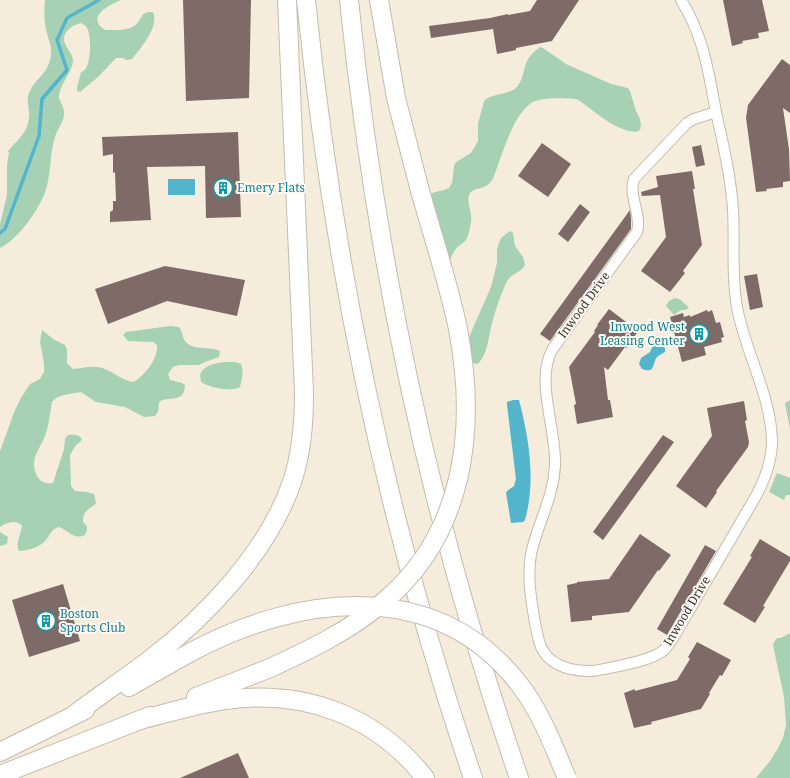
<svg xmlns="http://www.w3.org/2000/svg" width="790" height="778" font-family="'Noto Serif',serif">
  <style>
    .green { fill: #a7d1b5 }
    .water { fill: #53b5cc }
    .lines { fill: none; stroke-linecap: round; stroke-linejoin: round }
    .stream { stroke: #53b5cc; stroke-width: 3.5 }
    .building { fill: #7e6b68 }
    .street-casing { stroke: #c4bcac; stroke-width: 12 }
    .highway-casing { stroke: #c4bcac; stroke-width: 20 }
    .street { stroke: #fff; stroke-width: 10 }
    .highway { stroke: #fff; stroke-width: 18 }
    .highway-bridge-casing { stroke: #c4bcac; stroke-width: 20; stroke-linecap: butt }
    .highway-bridge { stroke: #fff; stroke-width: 18 }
    .labels { text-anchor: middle; stroke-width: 4; stroke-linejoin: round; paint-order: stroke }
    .culture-label { font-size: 12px; fill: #0d838f; stroke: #fefaf3; text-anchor: start }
    .street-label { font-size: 12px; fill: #3b3731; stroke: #fefaf3 }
  </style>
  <rect width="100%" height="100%" fill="#f5ecdc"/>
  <g class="green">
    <path d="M45,0H121C109,5 85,17 105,30C114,30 126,31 134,26C143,20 139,11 153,12C160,26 140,49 132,59L126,60L123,58H116L98,77L80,92L77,91V88L81,72C83,71 85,70 86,68C91,62 91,37 88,30C86,26 85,25 81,23C74,25 64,30 64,39C64,47 73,52 73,61C72,73 61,82 59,95C58,100 64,106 64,112C65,121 57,129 55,137C50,153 51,170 47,186C42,206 19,239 0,248V224L7,195V166L8,158L9,153L8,151C17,141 28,132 29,118C30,108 25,100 30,91C37,76 49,74 51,54C52,46 48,38 46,30C44,20 44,10 45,0Z"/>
    <path d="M540,47L543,48L566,64L611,84L628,88L630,91L636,111L640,119L641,125L640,130L636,132C618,131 603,118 588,107C585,105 580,100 576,99C566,98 542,97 533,102C513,113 502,156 494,176C487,193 473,185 469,195C466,203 473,213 471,222C470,227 469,235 466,240C463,244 458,245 455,250C451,256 449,263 448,270L426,197C432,191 441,192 449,188L452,183L454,166L456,162L471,153L478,141V124L484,101C490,94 507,95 516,88C524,80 523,68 528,59C531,54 535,51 540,47Z"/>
    <path d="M510,231L513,233L515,246L523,257L525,265C521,273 512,273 507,281C501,294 495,310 492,324C488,337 488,356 477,364L470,362L466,344L491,287L497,263V249L501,238Z"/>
    <polygon points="675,298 681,300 689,308 685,310 681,310 674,315 666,306 669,301"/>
    <path d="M170,326L179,327C183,332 182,338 186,342C194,351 210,346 220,351L219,357L205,362L199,365H179L173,367L168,374L170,380L182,383L185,385C184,403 172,396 160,401C157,406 161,410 155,416L144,417L125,407L96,402L81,392C72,394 58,394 52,402C50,413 49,425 45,436C39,451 29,459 37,476C40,482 46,484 53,483L64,449L65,439L68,435C74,434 78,434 82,439L80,442L76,445L70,455L71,486L75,491L87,492L94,494L96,503C90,510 83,509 83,522C88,526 88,529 85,535C74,540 69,531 59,527C51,529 50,535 46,540C40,547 28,551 19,551C15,544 21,534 22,526C17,519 6,522 0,527V451L15,410L22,396L30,384L40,379L44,372V363L40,342L42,330L53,339L65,345L67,350V363L73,369C82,368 93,365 102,368C113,371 122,381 134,382C145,374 158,360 157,345L153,342L128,341L123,335L126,332Z"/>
    <path d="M226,362H235L241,364C244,371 242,379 240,387C231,392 210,388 201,382L200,375C203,365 216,363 226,362Z"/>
    <polygon points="790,400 790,429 785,403"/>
    <polygon points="777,473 790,478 790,495 786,495 784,500 769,492"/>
    <polygon points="0,532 8,537 7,544 0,546"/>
    <polygon points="790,633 790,778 756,778 770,761 778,748 783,738 786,725 784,697 774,650 773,644 777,638 781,638"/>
  </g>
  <g class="water">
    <rect x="168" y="179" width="27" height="16"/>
    <path d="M658,344L665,348V352C663,353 659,355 657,357C652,363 656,374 642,369L639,364L641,358L650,352L653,345Z"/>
    <path d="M513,400H519C529,438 536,481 525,520L523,522L511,523L506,493L507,491L514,486L516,479L507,405V402Z"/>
  </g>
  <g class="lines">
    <polyline class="stream" points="0,233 5,229 39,136 42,99 67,70 57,40 67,18 99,0"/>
  </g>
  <g class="building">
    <polygon points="183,0 251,0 249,98 186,101"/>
    <polygon points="537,0 579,0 552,41 516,48 516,50 497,54 493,29 431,38 429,26 490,18 508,14 508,15 530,11"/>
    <polygon points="723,0 762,0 769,31 758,33 759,38 742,41 743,43 732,46"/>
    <polygon points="782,59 790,65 790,113 783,108 789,149 790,181 783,182 783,187 766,189 767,191 756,192 746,118 748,105"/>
    <polygon points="238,132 241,217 206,218 205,166 147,167 151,220 110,222 110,212 113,210 113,201 116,201 115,172 113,173 113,154 103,156 102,137"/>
    <polygon points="542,143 571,164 548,197 518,176"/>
    <polygon points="701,145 705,165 696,167 692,147"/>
    <polygon points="692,171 695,189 693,189 702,245 683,271 685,273 670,292 641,271 666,237 660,195 642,196 641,192 658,187 656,176"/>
    <polygon points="580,204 590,212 568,242 558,234"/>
    <polygon points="630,210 631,219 631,229 550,341 540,334"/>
    <polygon points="165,266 245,280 237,316 167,301 108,324 95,289"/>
    <polygon points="757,274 763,307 750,310 744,276"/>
    <polygon points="609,309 638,331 627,348 625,347 608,370 604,367 608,400 610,400 613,417 577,424 574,405 576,404 569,367 595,332 594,331 598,325 597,325"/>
    <polygon points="707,310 708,312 712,310 716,323 720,322 724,337 721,338 722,342 704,347 706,355 682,362 670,317 683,313 684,317 690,315 690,317"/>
    <polygon points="744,401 747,420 745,421 749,442 748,447 716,491 717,492 706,508 676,486 712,436 707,408"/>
    <polygon points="663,435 674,442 603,540 593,532"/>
    <polygon points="640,534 671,555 659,571 658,570 629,612 592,616 592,620 571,622 567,585 577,583 577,582 609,579"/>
    <polygon points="760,539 790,557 790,561 763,606 765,607 755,623 723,604 752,557 750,556"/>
    <polygon points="705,545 716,551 667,635 657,629"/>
    <polygon points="63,584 80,641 29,657 12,600"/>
    <polygon points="697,642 731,660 722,676 720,675 709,693 710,694 701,709 651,722 652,724 634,728 624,693 635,689 635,691 677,680 690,659 688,657"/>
    <polygon points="238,753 249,778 180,778"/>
  </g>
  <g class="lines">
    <defs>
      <path id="street" d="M681,0C704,37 708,70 716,112C723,144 731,177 733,210C735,243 731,275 737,307C745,352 771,395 772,441C772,461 765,479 756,496L672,640C669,643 667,647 664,650C653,660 620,666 604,669C584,674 553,670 542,649C538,642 537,631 535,623C531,599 527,578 531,554C538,522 553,499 555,466C557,430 535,382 552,350L637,232C642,214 628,196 634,179L687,123L694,119L716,112"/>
      <g id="highway">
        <path d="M306,0C333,265 387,526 473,778"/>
        <path d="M349,0C376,265 432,526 519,778"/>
        <polyline points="379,0 396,98 419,187"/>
        <polyline points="129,687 191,652"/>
        <polyline points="196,697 270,668"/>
        <path d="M75,714C99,696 124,679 148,661C206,617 268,552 292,482C302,452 304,423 304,392L287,0"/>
        <path d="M140,720C168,713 196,704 225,700C303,689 376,715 425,778"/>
        <polyline points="0,752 85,710"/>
        <polyline points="0,775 150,716"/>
      </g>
    </defs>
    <use href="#street" class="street-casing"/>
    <use href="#highway" class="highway-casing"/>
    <use href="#street" class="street"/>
    <use href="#highway" class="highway"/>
    <defs>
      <g id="highway-bridge">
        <path d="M191,652C297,595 436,576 519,684C541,712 553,745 567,778"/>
        <path d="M270,668C309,650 349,631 382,603C465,535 477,429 458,329C448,281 432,234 419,187"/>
      </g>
    </defs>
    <use href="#highway-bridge" class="highway-bridge-casing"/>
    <use href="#highway-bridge" class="highway-bridge"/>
  </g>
  <defs>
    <symbol id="building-ring" viewBox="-11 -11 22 22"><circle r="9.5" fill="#fefaf3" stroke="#0f9aa8" stroke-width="1.5"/><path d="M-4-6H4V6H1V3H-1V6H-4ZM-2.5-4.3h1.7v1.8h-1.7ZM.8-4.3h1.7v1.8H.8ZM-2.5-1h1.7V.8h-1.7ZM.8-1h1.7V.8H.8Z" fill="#0f9aa8"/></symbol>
  </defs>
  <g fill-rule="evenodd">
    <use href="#building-ring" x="212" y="177" width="22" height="22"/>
    <use href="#building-ring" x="688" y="323" width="22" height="22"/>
    <use href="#building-ring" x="35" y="610" width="22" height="22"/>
  </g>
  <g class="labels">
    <g class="culture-label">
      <text x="237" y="192">Emery Flats</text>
      <text x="685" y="331" text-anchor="end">Inwood West<tspan x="685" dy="14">Leasing Center</tspan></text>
      <text x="60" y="618">Boston<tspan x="60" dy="14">Sports Club</tspan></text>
    </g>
    <g class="street-label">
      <text transform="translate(584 305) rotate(-54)" y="4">Inwood Drive</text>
      <text transform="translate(687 611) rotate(-59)" y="4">Inwood Drive</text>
    </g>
  </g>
</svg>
